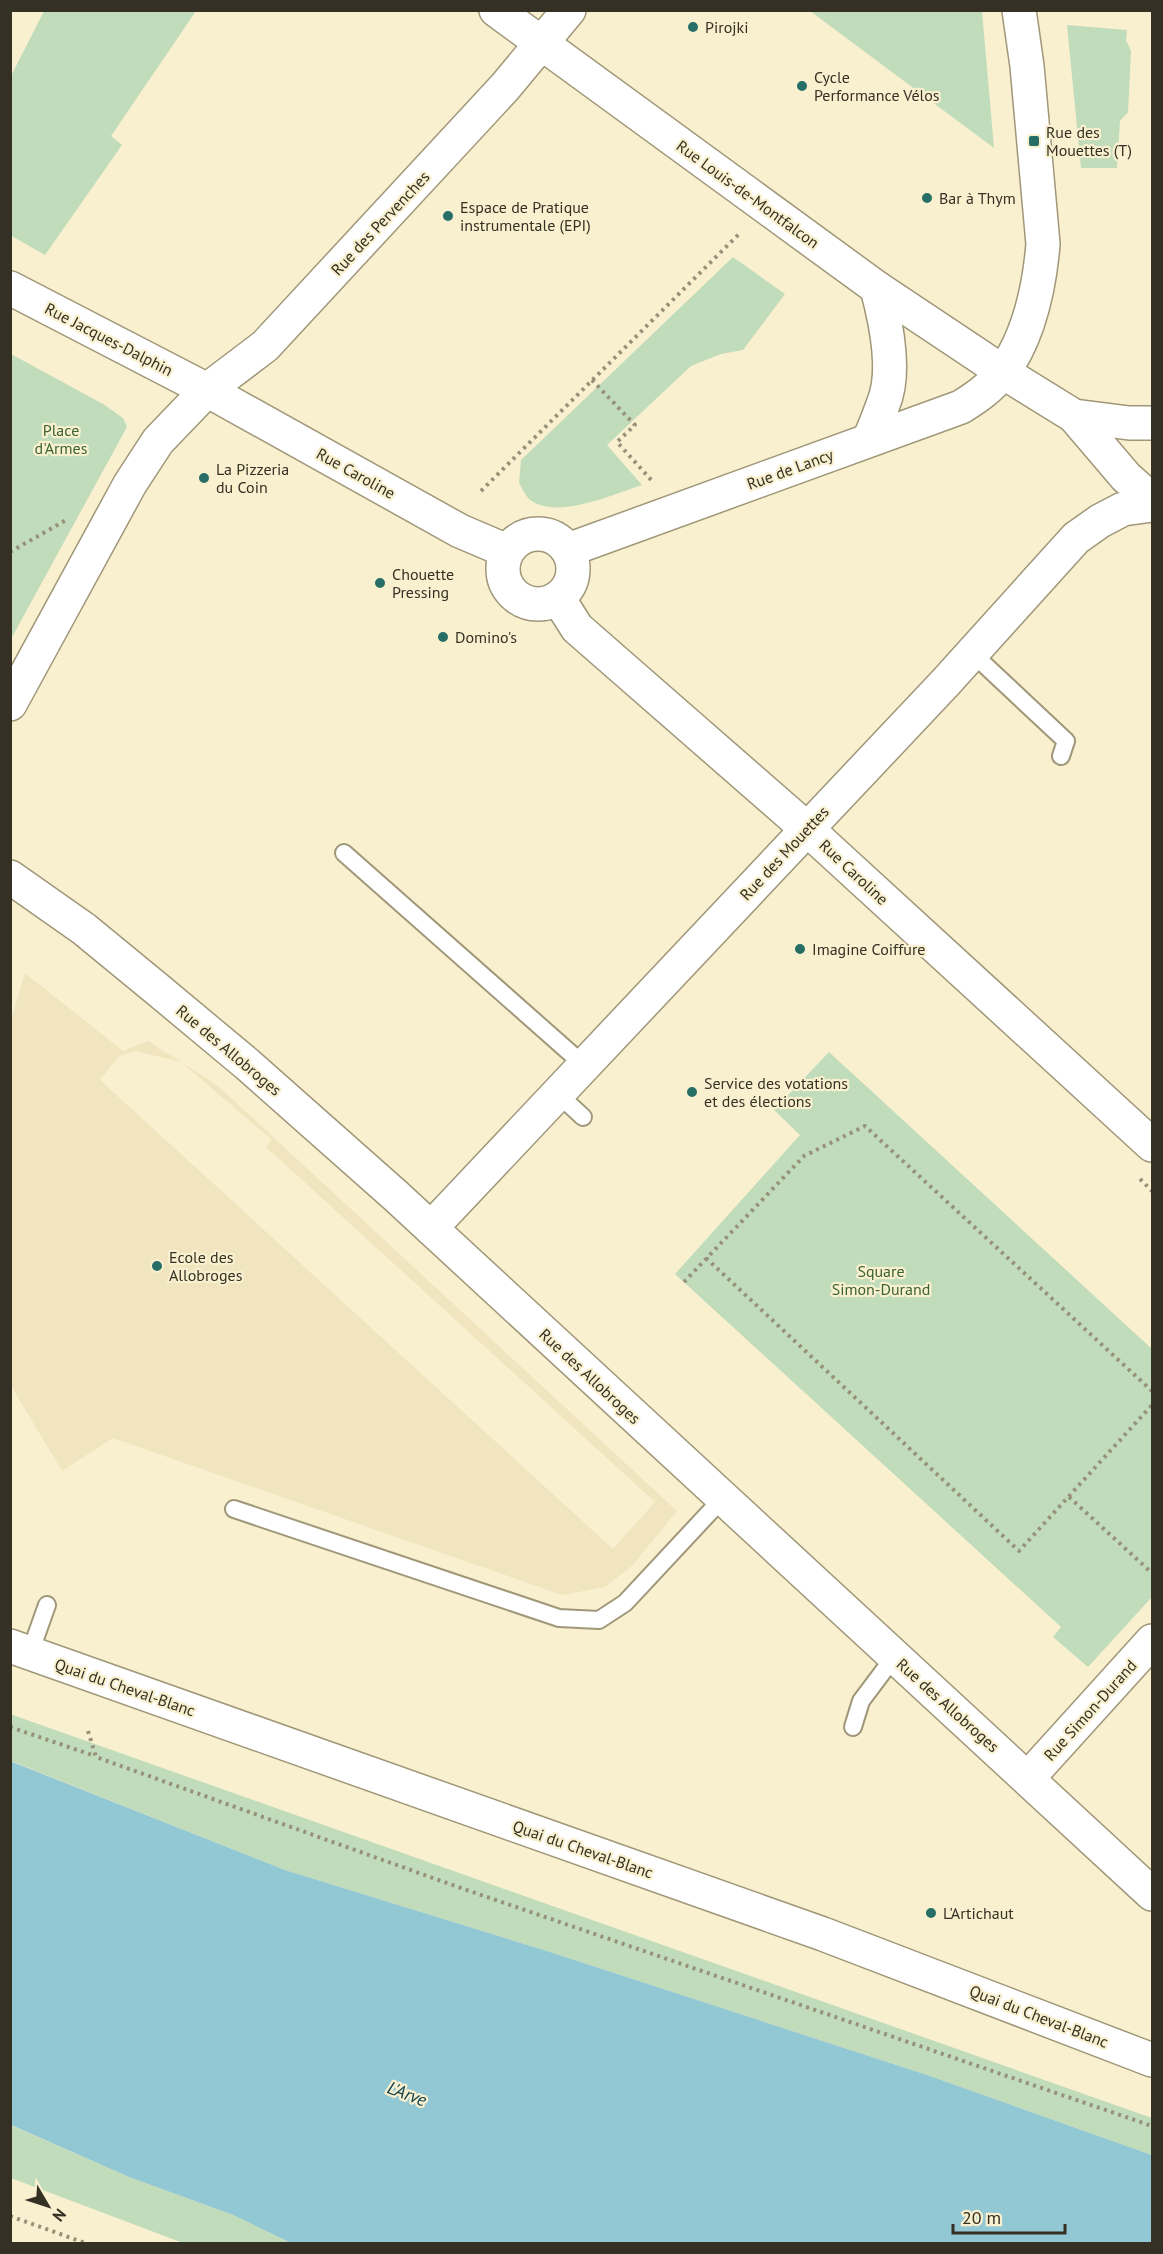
<svg xmlns="http://www.w3.org/2000/svg" width="1163" height="2254" font-family="'PT Sans',sans-serif">
  <style>
    .built { fill: #f0e5be; fill-rule: evenodd }
    .green { fill: #c1dcbb }
    .water { fill: #92c7d4 }
    .lines { fill: none; stroke-linecap: round; stroke-linejoin: round }
    .lane-casing { stroke: #a09779; stroke-width: 20 }
    .street-casing { stroke: #a09779; stroke-width: 36 }
    .secondary-casing { stroke: #a09779; stroke-width: 36 }
    .path { stroke: #97917a; stroke-width: 4; stroke-dasharray: 3 4.5; stroke-linecap: butt }
    .lane { stroke: #fff; stroke-width: 16 }
    .street { stroke: #fff; stroke-width: 33 }
    .secondary { stroke: #fff; stroke-width: 33 }
    .poi-dot { fill: #266e66; stroke: #f9f0d0; stroke-width: 2 }
    .labels { text-anchor: middle; stroke-width: 4.5; stroke-linejoin: round; paint-order: stroke }
    .poi-label { font-size: 16px; fill: #343124; stroke: #f9f0d0; text-anchor: start }
    .street-label { font-size: 16px; fill: #343124; stroke: #f9f0d0 }
    .park-label { font-size: 16px; fill: #3b6332; stroke: #f9f0d0 }
    .water-label { font-size: 18px; font-style: italic; fill: #0f404a; stroke: #f9f0d0 }
  </style>
  <rect width="100%" height="100%" fill="#f9f0d0"/>
  <path class="built" d="M25,973L123,1051L148,1041L217,1085L677,1511L632,1566L605,1587L562,1595L113,1438L62,1471L11,1386L10,1024ZM135,1051L181,1062L272,1140L266,1147L655,1502L613,1549L100,1080L119,1056Z"/>
  <g class="green">
    <polygon points="44,11 196,11 111,136 122,145 45,255 10,235 11,76"/>
    <polygon points="810,11 982,11 994,148"/>
    <polygon points="1067,25 1127,30 1126,40 1131,51 1128,112 1120,121 1117,168 1081,168"/>
    <path d="M733,257L785,294L743,350L721,354L691,366L607,445L642,485C614,494 555,521 529,499C525,495 522,488 519,483L521,460Z"/>
    <polygon points="11,354 103,404 123,418 127,427 11,639"/>
    <polygon points="829,1052 1152,1349 1152,1597 1088,1667 1053,1637 1061,1627 675,1274 800,1135 774,1110"/>
    <polygon points="10,1714 1152,2118 1152,2155 927,2075 547,1951 285,1870 11,1761"/>
    <polygon points="10,2125 129,2177 233,2215 291,2243 183,2243 11,2178"/>
  </g>
  <polygon class="water" points="10,1761 285,1870 547,1951 927,2075 1152,2155 1152,2243 291,2243 233,2215 129,2177 11,2125"/>
  <g class="lines">
    <defs>
      <g id="lane">
        <polyline points="972,653 1066,741 1061,756"/>
        <polyline points="344,853 585,1066"/>
        <polyline points="558,1094 583,1117"/>
        <polyline points="234,1509 559,1618 599,1620 625,1603 722,1499"/>
        <polyline points="30,1653 47,1605"/>
        <polyline points="853,1727 861,1701 894,1657"/>
      </g>
      <g id="street">
        <polyline points="207,390 265,346 505,87 569,10"/>
        <polyline points="558,598 577,628 807,829 1152,1145"/>
        <polyline points="10,877 84,929 157,989 247,1064 396,1196 1152,1894"/>
        <polyline points="431,1228 946,682 1076,538 1100,521 1123,509 1152,505"/>
        <polyline points="1028,1778 1152,1641"/>
      </g>
      <g id="secondary">
        <polyline points="496,10 877,288 1003,372 1074,416 1126,477 1152,500"/>
        <polyline points="10,288 207,390 460,531 507,551"/>
        <polyline points="1074,416 1129,423 1152,423"/>
        <path d="M869,440C875,426 881,411 886,396C895,365 885,318 877,288"/>
        <circle cx="538" cy="569" r="35"/>
        <path d="M568,550L961,407C969,402 977,397 984,391C1025,359 1039,293 1043,244L1027,66L1019,10"/>
        <polyline points="10,704 130,484 158,441 207,390"/>
        <polyline points="10,1646 823,1934 1152,2060"/>
      </g>
    </defs>
    <use href="#lane" class="lane-casing"/>
    <use href="#street" class="street-casing"/>
    <use href="#secondary" class="secondary-casing"/>
    <g class="path">
      <polyline points="592,380 635,425 617,442 653,482"/>
      <polyline points="481,491 740,233"/>
      <polyline points="10,552 68,519"/>
      <polyline points="1140,1179 1152,1191"/>
      <polyline points="706,1258 1019,1551 1152,1405"/>
      <polyline points="684,1282 804,1156 865,1126 1152,1391"/>
      <polyline points="1069,1497 1152,1573"/>
      <polyline points="10,1727 95,1756"/>
      <polyline points="88,1731 96,1757 458,1887 1152,2126"/>
      <polyline points="10,2216 88,2244"/>
    </g>
    <use href="#lane" class="lane"/>
    <use href="#street" class="street"/>
    <use href="#secondary" class="secondary"/>
  </g>
  <g class="poi-dot">
    <circle cx="693" cy="27" r="6"/>
    <circle cx="802" cy="86" r="6"/>
    <rect x="1028" y="135" width="12" height="12" rx="3"/>
    <circle cx="927" cy="198" r="6"/>
    <circle cx="448" cy="216" r="6"/>
    <circle cx="204" cy="478" r="6"/>
    <circle cx="380" cy="583" r="6"/>
    <circle cx="443" cy="637" r="6"/>
    <circle cx="800" cy="949" r="6"/>
    <circle cx="692" cy="1092" r="6"/>
    <circle cx="157" cy="1266" r="6"/>
    <circle cx="931" cy="1913" r="6"/>
  </g>
  <g class="labels">
    <g class="poi-label">
      <text x="705" y="33">Pirojki</text>
      <text x="814" y="83">Cycle<tspan x="814" dy="18">Performance Vélos</tspan></text>
      <text x="1046" y="138">Rue des<tspan x="1046" dy="18">Mouettes (T)</tspan></text>
      <text x="939" y="204">Bar à Thym</text>
      <text x="460" y="213">Espace de Pratique<tspan x="460" dy="18">instrumentale (EPI)</tspan></text>
      <text x="216" y="475">La Pizzeria<tspan x="216" dy="18">du Coin</tspan></text>
      <text x="392" y="580">Chouette<tspan x="392" dy="18">Pressing</tspan></text>
      <text x="455" y="643">Domino's</text>
      <text x="812" y="955">Imagine Coiffure</text>
      <text x="704" y="1089">Service des votations<tspan x="704" dy="18">et des élections</tspan></text>
      <text x="169" y="1263">Ecole des<tspan x="169" dy="18">Allobroges</tspan></text>
      <text x="943" y="1919">L'Artichaut</text>
    </g>
    <g class="street-label">
      <text transform="translate(748 194) rotate(36)" y="6">Rue Louis-de-Montfalcon</text>
      <text transform="translate(380 223) rotate(-47)" y="6">Rue des Pervenches</text>
      <text transform="translate(109 339) rotate(27)" y="6">Rue Jacques-Dalphin</text>
      <text transform="translate(790 469) rotate(-20)" y="6">Rue de Lancy</text>
      <text transform="translate(356 473) rotate(29)" y="6">Rue Caroline</text>
      <text transform="translate(784 853) rotate(-47)" y="6">Rue des Mouettes</text>
      <text transform="translate(854 872) rotate(43)" y="6">Rue Caroline</text>
      <text transform="translate(229 1050) rotate(40)" y="6">Rue des Allobroges</text>
      <text transform="translate(590 1376) rotate(43)" y="6">Rue des Allobroges</text>
      <text transform="translate(125 1687) rotate(19)" y="6">Quai du Cheval-Blanc</text>
      <text transform="translate(948 1705) rotate(42)" y="6">Rue des Allobroges</text>
      <text transform="translate(1090 1710) rotate(-48)" y="6">Rue Simon-Durand</text>
      <text transform="translate(583 1849) rotate(19)" y="6">Quai du Cheval-Blanc</text>
      <text transform="translate(1039 2016) rotate(21)" y="6">Quai du Cheval-Blanc</text>
    </g>
    <g class="park-label">
      <text x="61" y="436">Place<tspan x="61" dy="18">d'Armes</tspan></text>
      <text x="881" y="1277">Square<tspan x="881" dy="18">Simon-Durand</tspan></text>
    </g>
    <g class="water-label">
      <text transform="translate(407 2094) rotate(21)" y="6">L'Arve</text>
    </g>
  </g>
  <rect width="1163" height="2254" fill="none" stroke="#343124" stroke-width="24"/>
  <g transform="translate(48 2206) rotate(129)" stroke="#f9f0d0" stroke-width="4.5" paint-order="stroke">
  <path d="M0-4.5L10 22L0 15L-10 22Z" fill="#343124"/>
  <text y="-9" font-size="16" font-weight="bold" text-anchor="middle" fill="#343124">N</text>
  </g>
  <path d="M953 2224v9h112v-9" fill="none" stroke="#343124" stroke-width="3"/>
  <text x="962" y="2224" font-size="18" fill="#343124" stroke="#f9f0d0" stroke-width="4.5" paint-order="stroke">20 m</text>
</svg>
